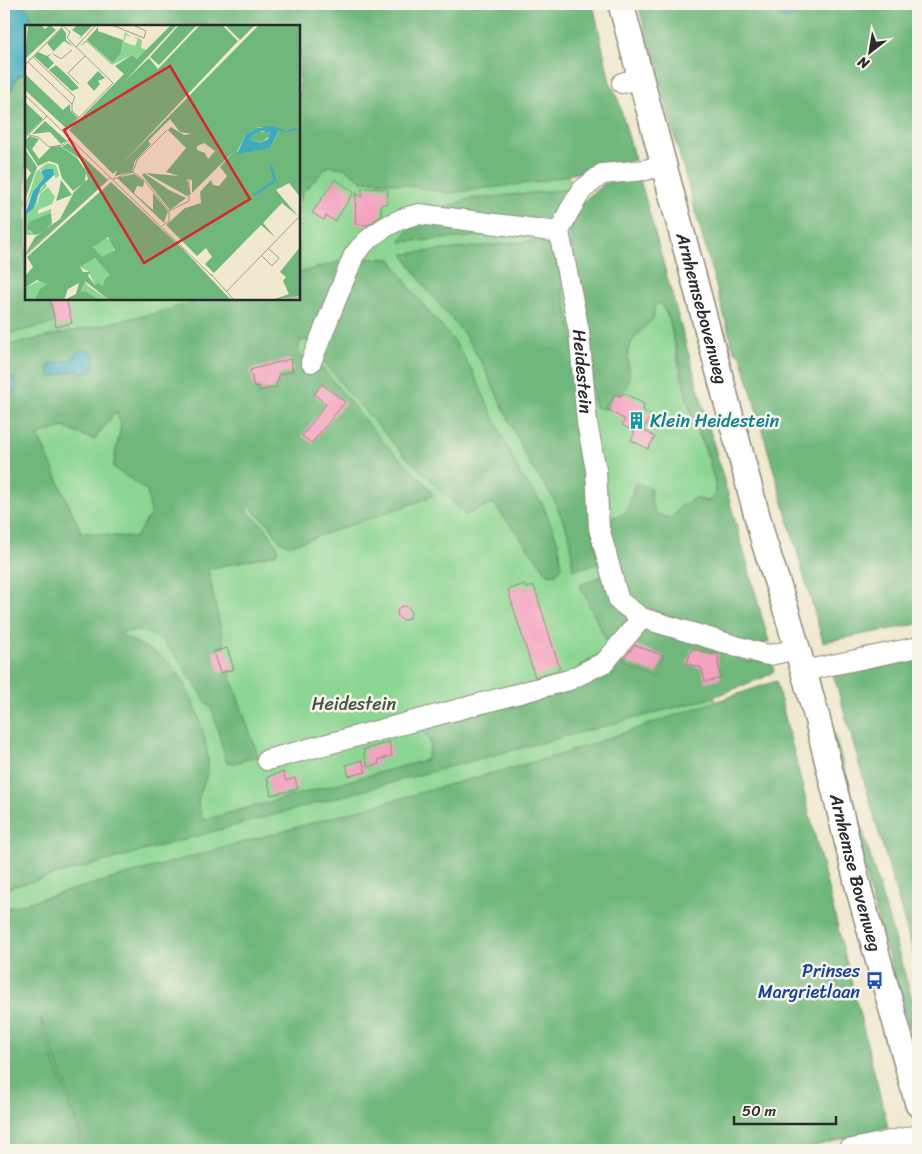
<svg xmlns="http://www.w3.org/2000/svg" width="922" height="1154" font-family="Sriracha,sans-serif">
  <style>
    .green { fill: #8bd692; stroke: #5b805e; fill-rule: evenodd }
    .forest { fill: #70b77c; stroke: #4e7154; fill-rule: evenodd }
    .water { fill: #3eabbd; stroke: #346b74 }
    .building { fill: #f3a2bf }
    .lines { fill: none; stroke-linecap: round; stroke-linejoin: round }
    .minor-casing { stroke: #8e8a7d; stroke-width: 22 }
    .major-casing { stroke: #8e8a7d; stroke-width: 28 }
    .minor { stroke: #fff; stroke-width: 20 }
    .major { stroke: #fff; stroke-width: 25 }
    .labels { text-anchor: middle; stroke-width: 5; stroke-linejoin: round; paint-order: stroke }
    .street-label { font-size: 18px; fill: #2b2b2b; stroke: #f7f3e8 }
    .culture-label { font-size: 18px; fill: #0d838f; stroke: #f7f3e8; text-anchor: start }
    .park-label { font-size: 18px; fill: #435645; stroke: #f7f3e8 }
    .transit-label { font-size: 18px; fill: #164399; stroke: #f7f3e8; text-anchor: end }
    .inset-river { fill: none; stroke: #3eabbd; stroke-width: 2.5 }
    .inset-road { fill: none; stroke: #a19c8d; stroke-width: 1 }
    .view { fill: #d62828; fill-opacity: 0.15; stroke: #d62828; stroke-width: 2.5 }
    .inset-edge { fill: none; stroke: #2b2b2b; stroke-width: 2.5 }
  </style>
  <rect width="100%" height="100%" fill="#f7f3e8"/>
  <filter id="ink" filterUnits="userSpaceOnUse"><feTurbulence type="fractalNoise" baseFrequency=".02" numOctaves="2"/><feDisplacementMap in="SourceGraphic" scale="10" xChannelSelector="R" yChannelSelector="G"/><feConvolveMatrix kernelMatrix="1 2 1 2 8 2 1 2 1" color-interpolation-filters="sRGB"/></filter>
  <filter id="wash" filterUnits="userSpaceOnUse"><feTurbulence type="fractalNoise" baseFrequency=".0096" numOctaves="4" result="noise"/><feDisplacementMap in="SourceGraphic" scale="20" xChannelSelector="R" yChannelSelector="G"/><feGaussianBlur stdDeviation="1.12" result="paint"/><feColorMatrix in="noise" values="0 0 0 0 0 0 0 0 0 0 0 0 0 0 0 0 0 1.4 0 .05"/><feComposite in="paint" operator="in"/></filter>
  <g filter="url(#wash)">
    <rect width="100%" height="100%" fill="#f0e8cf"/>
    <path class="green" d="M4,4H520L627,384C631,375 627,366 627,357C628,350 631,341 636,335C639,332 643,330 645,327C651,320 651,310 657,303L661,304L669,318C678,359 684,402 701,440C706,453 720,481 714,495C711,504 703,500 695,498L680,507L673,518H664L786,952L36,1150H4ZM26,26H299V299H26Z"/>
    <g class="forest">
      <polygon points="21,4 593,4 610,82 617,96 635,160 537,182 449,193 388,182 363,181 344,168 328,166 303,192 299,202 299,26 35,26 25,7"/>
      <path d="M638,4H770C776,14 782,21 795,17L798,9L794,4H918V624L823,642L741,356L734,351Z"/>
      <polygon points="26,73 26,299 63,299 67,320 4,335 4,103 18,76"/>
      <path d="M639,176L769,642L752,648L640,605L629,597L620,584L607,517L619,516L627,512L635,483L651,488C651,508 651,516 673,518L680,507L695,498L707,502L711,500L715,494V483L707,453L692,416L669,318L661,304L657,303L654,307V318C646,327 635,334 630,345C625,357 631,369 629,381C626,391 613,401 606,409L595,407L570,234L573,220L580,204L605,183Z"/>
      <path d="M571,189L554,225L471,237L400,242C411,218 446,205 470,199Z"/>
      <polygon points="552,239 574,342 586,473 598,564 573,570 570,538 553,497 530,465 483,365 464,334 424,286 403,254"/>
      <polygon points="358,258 391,259 414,294 454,341 472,370 519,472 542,503 558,542 562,566 556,574 549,575 493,503 465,515 427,476 404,455 348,392 320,356"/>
      <path d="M348,259L316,334L308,340L300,341L298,353L304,356L303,372L320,368L323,369L382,441L426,484L433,495L423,500L289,546L279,540L269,523L256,514L251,506L246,511L264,526L278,548L276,554L208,569L231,678L258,756L235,763L226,762L213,712L177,657L162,641L141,630L119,633C134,643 152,649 166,660C188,678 210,740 208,768C207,780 199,791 198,802C198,807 202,815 203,820L426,760C432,744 432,741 420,728L533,698L644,624L748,661L771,659L774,671L765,677L711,698L441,769L4,889V396L16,392L13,378L4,380V346L156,313L205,299H299V273ZM73,359L83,373L78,370L70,371L48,366ZM116,411L121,425L113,467L147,491L151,513L135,538L81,532L38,435L63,427L94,440Z"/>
      <polygon points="602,576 629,617 609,647 580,585"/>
      <polygon points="918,647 918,969 831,666"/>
      <polygon points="815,669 918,1019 918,1059 836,776"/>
      <polygon points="776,681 888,1127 801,1150 85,1150 73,1107 41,1018 43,1031 74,1117 83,1150 4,1150 4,909 448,785 556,756"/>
    </g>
    <g class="water">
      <path d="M4,4C28,4 25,4 35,26H26V73L18,76L4,103V94L8,79L4,73Z"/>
      <path d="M770,4H794L798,9L795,17C781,21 776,14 770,4Z"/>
      <polygon points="82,350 88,350 95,356 94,366 91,371 83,373 77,370 51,377 48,366 73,359 76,353"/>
      <polygon points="13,378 15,379 18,390 4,396 4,380"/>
    </g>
    <g id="blocks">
      <g class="building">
        <polygon points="335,179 354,192 335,221 326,216 324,220 312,213"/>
        <polygon points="362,188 388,189 387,204 381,204 381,216 368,225 355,224 356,193 362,197"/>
        <polygon points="50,299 66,299 72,323 56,327"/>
        <polygon points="290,359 293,371 278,375 279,381 276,382 277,387 260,391 259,386 254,387 250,370"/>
        <polygon points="322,384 345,402 312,443 302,436 326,404 314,394"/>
        <polygon points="624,393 644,404 643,410 651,416 643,430 655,437 648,449 631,440 635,432 622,425 625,420 607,409 615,394 619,396"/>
        <polygon points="524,584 526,588 534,586 560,669 535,677 508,590"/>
        <circle cx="404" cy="613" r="7"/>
        <polygon points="635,645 664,656 657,674 622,661"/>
        <polygon points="227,648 234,669 220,673 213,652"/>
        <polygon points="692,648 712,654 718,653 718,662 721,678 705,682 702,668 687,664"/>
        <polygon points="389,742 392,756 378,760 379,764 368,767 363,750"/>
        <polygon points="362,760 366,772 349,776 346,765"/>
        <polygon points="283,772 286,781 295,778 298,789 271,795 267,777"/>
      </g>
    </g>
  </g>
  <g filter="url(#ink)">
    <use href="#blocks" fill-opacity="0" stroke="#8e8a7d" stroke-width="1"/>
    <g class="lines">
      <defs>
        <g id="minor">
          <polyline points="622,83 641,78"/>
          <path id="s1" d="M664,165L645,170L602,174L582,190L568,213L559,232L579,331L587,423L596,470L599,528L619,601L642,618L763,654L770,655L797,649"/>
          <path d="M311,362L354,255C370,234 394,219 419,214L559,232"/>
          <polyline points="803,671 918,647"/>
          <polyline points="267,760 569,680 605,662 642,618"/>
          <polyline points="848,1150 918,1135"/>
        </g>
        <g id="major">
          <path id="s2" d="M621,4L764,542L787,613L817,718L859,890L918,1104"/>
        </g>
      </defs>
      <use href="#minor" class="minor-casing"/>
      <use href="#major" class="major-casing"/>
      <use href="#minor" class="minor"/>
      <use href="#major" class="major"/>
    </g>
  </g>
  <defs>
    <symbol id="building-bare" viewBox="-9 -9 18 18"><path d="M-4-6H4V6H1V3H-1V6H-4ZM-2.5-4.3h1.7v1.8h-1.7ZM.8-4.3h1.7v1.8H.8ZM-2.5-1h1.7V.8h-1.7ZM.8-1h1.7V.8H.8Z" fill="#0f9aa8" stroke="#f7f3e8" stroke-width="2.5" paint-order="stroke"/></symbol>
    <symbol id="bus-bare" viewBox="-9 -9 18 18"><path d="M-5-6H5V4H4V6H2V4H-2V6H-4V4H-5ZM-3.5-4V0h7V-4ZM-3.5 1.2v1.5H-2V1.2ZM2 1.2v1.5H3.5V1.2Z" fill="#1a4fb4" stroke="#f7f3e8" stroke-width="2.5" paint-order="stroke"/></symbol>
  </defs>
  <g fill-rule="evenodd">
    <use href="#building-bare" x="624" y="408" width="25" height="25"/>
    <use href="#bus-bare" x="862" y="968" width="25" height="25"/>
  </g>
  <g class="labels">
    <g class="street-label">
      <text dy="6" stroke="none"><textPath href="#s2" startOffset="315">Arnhemsebovenweg</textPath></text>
      <text dy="6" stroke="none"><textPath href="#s1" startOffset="278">Heidestein</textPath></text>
      <text dy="6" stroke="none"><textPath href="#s2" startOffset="900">Arnhemse Bovenweg</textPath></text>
    </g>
    <g class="culture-label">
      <text x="650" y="427">Klein Heidestein</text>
    </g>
    <g class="park-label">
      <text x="354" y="710">Heidestein</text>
    </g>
    <g class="transit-label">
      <text x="860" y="977">Prinses<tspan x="860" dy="21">Margrietlaan</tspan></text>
    </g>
  </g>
  <g transform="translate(25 25)">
    <rect width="275" height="275" fill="#f0e8cf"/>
    <path d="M100,7L106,12L101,10L99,17L110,21L113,14L108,12L113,13L117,15L116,23L122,25L112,34L107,30L87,40L62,17L53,22L62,15L88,38L96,28ZM22,138L31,140L34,150L31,154L27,144L15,145L19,153L9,164L0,183L11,147ZM20,158L22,161L13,170L11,185L15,169L23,162L30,172L27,179L13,185V189L26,184V188L13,195L4,206L10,210H0V190L8,184L12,170ZM69 223a10 10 0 1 1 20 0a10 10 0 1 1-20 0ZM70,233L86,249L80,261L70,260L63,246L55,242ZM16,255L22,259L15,264L10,274H0V263ZM60,256L63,261L84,275H75L60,266L56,268Z" fill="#8bd692"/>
    <path d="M3,0H16L20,4L25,0L31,5L0,34ZM52,0L54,1L68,0L54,14L56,11L47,5ZM146,0H152L100,56L124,33L133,44L175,0H197L213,16L94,142L234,0H275V172L264,158L251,165L273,191L257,178L238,198L251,213L236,200L189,248L180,239L187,232L181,223L172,231L141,200L160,183L176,178L175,167L186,155L188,160L194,161L202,151L195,142L208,127L167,168V155L162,154L166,169L162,171L121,148L154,151L141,147L161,123L143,105L146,102L159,110L167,109L155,107L145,94L123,116L126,119L110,136L107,147L90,151L92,145L88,149L44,105L99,49L90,41L107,30L112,34ZM234,102L255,105L245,123L212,127L221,109ZM179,118L190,126L183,134L180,128L172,125V121ZM154,0H172L134,40L125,32ZM200,0H230L215,15ZM73,2V6L98,15L96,28L88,38L62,15L56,21ZM37,3L41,8V15L49,22L39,16L23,32L29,38L23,44L9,31L13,27L22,31L29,27L22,18ZM31,40L43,51L54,63L47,66L24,45ZM73,46L80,53L73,56L75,59L69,66L62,58ZM0,49L38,85L45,79V85L53,93L42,104L0,65ZM0,77L18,94L0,112ZM20,96L42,116L36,119L25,107L7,109ZM234,107H243L246,110L236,118L226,115L228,110ZM5,111L14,114L7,124L14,134L26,122L35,121L52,133L61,146L60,157L48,166L37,153L33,139L24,136L13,141L0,121V115ZM43,118L83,155L0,230L10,212L35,194L49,167L63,154L57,135L37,122ZM0,124L12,142L0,175V157L6,148L0,141ZM119,148L144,165L161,173L145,185L117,150ZM109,149L119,156L118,162L112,161L109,168L128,185V168L143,186L139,198L92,153ZM36,155L47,170L31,176L34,166ZM86,157L158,224L206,275H84L60,256L56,267L60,266L75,275H39L51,269L54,258L43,264L39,275H0L10,274L15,264L22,259L12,255L0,263V251L8,242L2,232ZM83,212L90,225L77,232L68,222ZM70,233L85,250L80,254L78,261L73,258L70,260L63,251L65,247H58L55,242ZM26,188L27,199L16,208L10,210L2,203L4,197ZM275,222V271L247,275L264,269L258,256L261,252L255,247Z" fill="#70b77c" fill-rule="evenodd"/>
    <path d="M248,101L261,106L270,103L275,104L262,107L254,106L245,123L212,129L221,109L232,103ZM237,106L245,108L243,114L235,118L226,115L228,110ZM21,144H28L29,150L16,162L8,184L0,190L8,166L19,153L16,146Z" fill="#3eabbd" fill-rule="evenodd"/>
    <path class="inset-river" d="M229,170L250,156L246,140"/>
    <path class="inset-road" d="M37,0L45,7L42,13L88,58L40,107M87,0L119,13L121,6L108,0M51,22L71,0M28,29L36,34L47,25M8,32L50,72L47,79M3,37L47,79V86L55,93M0,40L38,1M54,59L43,48L60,31M0,70L187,251M4,110L13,112L24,122L38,120L46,113M0,113L22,91M108,147L112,135L142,105M88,154L108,147L119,155L144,186V196L137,201M144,186L164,176V154M0,231L86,152M237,231L247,241L254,233L244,224M186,249L209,275M201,267L275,191M256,275L275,272"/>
    <path class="view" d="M145,41L225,174L119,238L39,105Z"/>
    <rect width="275" height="275" class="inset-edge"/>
  </g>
  <rect width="922" height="1154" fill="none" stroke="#f7f3e8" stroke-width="20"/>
  <g transform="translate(870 52) rotate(211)" stroke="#f7f3e8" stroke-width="4" paint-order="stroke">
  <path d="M0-4L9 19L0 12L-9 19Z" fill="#2b2b2b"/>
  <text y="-8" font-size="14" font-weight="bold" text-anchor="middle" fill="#2b2b2b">N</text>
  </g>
  <path d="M734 1116v8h102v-8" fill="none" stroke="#2b2b2b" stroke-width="2.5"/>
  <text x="742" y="1116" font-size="15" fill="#2b2b2b" stroke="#f7f3e8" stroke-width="4" paint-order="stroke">50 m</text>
</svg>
